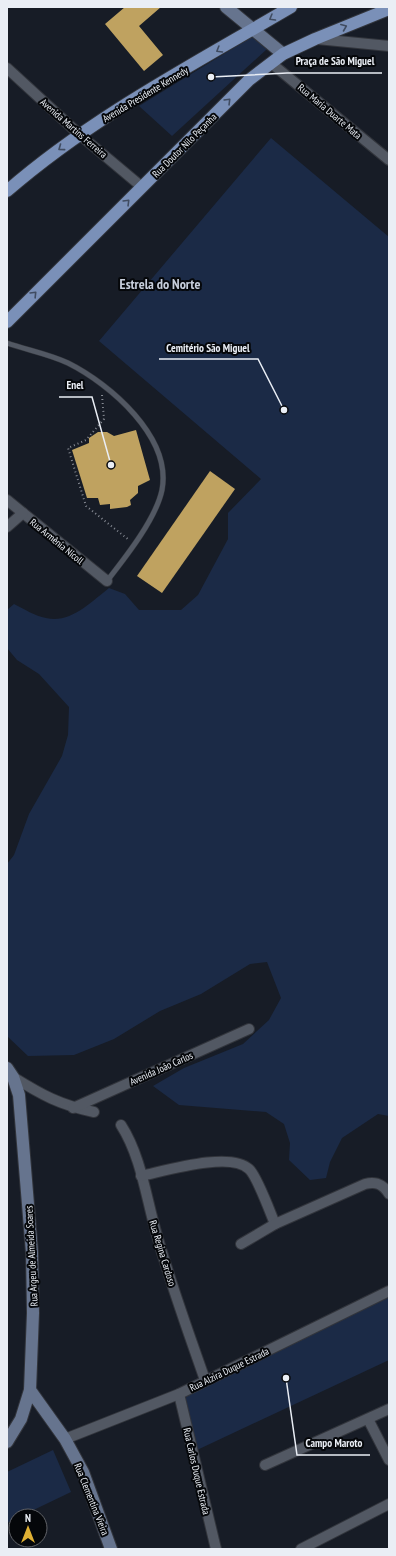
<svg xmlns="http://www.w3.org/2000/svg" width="396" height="1556" font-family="'PT Sans Narrow',sans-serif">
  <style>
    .green { fill: #1b2a46 }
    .building { fill: #bfa260 }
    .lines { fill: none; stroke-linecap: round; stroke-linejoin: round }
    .lane-casing { stroke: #32353c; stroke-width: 6 }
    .street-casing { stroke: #32353c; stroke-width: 12 }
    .secondary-casing { stroke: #32353c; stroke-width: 14 }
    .primary-casing { stroke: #32353c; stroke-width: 14 }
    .path { stroke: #878b94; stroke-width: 2; stroke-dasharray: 1 3; stroke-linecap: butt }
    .lane { stroke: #525863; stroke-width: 5 }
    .street { stroke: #525863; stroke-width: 10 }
    .secondary { stroke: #66748e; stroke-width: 12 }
    .primary { stroke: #7a90b8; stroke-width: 12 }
    .oneway { stroke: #404c61 }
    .labels { text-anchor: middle; stroke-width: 4; stroke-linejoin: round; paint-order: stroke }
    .street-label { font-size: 10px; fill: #eaeef5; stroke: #05070a }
    .district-label { font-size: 14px; font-weight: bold; fill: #c7cedb; stroke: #05070a }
    .leader { fill: none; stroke: #eaeef5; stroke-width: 1.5 }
    .callout-dot { fill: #eaeef5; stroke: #05070a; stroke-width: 1.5 }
    .callout-label { font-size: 11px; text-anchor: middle; font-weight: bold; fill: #eaeef5; stroke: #05070a; stroke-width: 4; stroke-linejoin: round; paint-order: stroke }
  </style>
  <rect width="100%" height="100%" fill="#171c26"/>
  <g class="green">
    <polygon points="253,36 267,49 172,136 139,106"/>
    <path d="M271,138L389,237V1116L378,1114L342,1138L330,1162L326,1178L310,1180L289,1160L290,1143L284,1124L266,1112L179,1105L153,1086L184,1068L243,1044L269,1020L281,998L267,962L250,964L201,994L160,1011L114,1039L74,1055L28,1056L7,1036V864L14,855L29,814L62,756L68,735L69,707L39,674L17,660L7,648V610L14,604C24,609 35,616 46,618C70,624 91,602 109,588L125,594L139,610H181L198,595L228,539V513L261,479L99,341Z"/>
    <polygon points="389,1297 389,1360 197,1450 183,1396"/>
    <polygon points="53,1450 71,1492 21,1516 16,1516 16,1518 7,1523 7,1472"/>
  </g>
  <g class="building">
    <polygon points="125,7 161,7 139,26 163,55 144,71 105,24"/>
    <polygon points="136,430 150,480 138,486 138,493 130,500 131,505 127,507 110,509 110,504 100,505 98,498 87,498 72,450 89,443 89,438 98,432 107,432 114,436"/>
    <polygon points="210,471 235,489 162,593 137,576"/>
  </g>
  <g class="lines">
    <defs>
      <path id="lane" d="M7,343C27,350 49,354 68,363C110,384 172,437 162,490C156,519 125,558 107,581"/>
      <g id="street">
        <polyline points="317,39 389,46"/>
        <polyline points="271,63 389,160"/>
        <polyline points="7,68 80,135 142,187"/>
        <polyline points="7,500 107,581"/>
        <polyline points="7,527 23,513"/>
        <path d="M13,1077C42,1095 60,1105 94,1112"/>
        <polyline points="73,1108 249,1029"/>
        <path d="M121,1125C141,1156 146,1197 156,1232C170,1282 188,1331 205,1380"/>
        <path d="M141,1176C165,1171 230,1151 249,1169C257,1176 270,1212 275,1224"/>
        <path d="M241,1244L275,1224L365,1184C376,1181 383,1184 389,1194"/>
        <polyline points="179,1394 216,1549"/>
        <polyline points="368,1419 389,1460"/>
        <polyline points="65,1439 179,1394 389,1291"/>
        <polyline points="265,1465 389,1409"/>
        <polyline points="301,1549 389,1504"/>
      </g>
      <g id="secondary">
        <polyline points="226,7 283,54"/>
        <polyline points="7,1068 13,1077 19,1095 32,1253 33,1313 30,1390 21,1419 7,1442"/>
        <polyline points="30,1390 65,1439 83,1472 111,1549"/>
      </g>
      <g id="primary">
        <path d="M7,191C92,117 194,64 291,7"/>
        <polyline points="7,322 249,80 283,54 315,39 389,9"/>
      </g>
    </defs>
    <use href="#lane" class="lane-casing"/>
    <use href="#street" class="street-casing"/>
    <use href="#secondary" class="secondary-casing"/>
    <use href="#primary" class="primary-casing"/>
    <polyline class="path" points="102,395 104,419 86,440 68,448 86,506 129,540"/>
    <use href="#lane" class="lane"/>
    <use href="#street" class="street"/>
    <use href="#secondary" class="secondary"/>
    <use href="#primary" class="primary"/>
  </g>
  <defs><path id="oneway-chevron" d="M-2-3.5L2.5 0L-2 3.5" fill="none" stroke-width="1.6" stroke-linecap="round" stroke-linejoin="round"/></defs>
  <g class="oneway">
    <use href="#oneway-chevron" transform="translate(272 18) rotate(150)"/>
    <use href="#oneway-chevron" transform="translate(344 27) rotate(-22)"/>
    <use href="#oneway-chevron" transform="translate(219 50) rotate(149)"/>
    <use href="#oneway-chevron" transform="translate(228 101) rotate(-45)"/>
    <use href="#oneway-chevron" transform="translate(61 148) rotate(144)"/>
    <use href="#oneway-chevron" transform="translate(127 202) rotate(-45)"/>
    <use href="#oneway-chevron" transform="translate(34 294) rotate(-46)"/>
  </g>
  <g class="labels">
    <g class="street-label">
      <text transform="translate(145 94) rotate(-31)" y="4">Avenida Presidente Kennedy</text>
      <text transform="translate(330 111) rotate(40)" y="4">Rua Maria Duarte Mata</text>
      <text transform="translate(74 128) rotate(41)" y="4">Avenida Martins Ferreira</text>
      <text transform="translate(184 145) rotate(-45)" y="4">Rua Doutor Nilo Peçanha</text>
      <text transform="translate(57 541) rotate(39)" y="4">Rua Armênia Nicoll</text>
      <text transform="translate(161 1068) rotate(-24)" y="4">Avenida João Carlos</text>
      <text transform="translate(163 1253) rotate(73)" y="4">Rua Regina Cardoso</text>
      <text transform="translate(31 1256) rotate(-93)" y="4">Rua Argeu de Almeida Soares</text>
      <text transform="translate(229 1369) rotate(-26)" y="4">Rua Alzira Duque Estrada</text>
      <text transform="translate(197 1471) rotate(77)" y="4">Rua Carlos Duque Estrada</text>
      <text transform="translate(92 1499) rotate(68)" y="4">Rua Clementina Vieira</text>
    </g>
    <g class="district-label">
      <text x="160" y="289">Estrela do Norte</text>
    </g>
  </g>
  <path class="leader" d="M211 77L287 73H382M284 410L258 359H159M111 465L92 397H59M286 1378L297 1455H370"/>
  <g class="callout-dot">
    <circle cx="211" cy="77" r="4"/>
    <circle cx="284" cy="410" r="4"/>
    <circle cx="111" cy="465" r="4"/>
    <circle cx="286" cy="1378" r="4"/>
  </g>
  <g class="callout-label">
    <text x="335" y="65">Praça de São Miguel</text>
    <text x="208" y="352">Cemitério São Miguel</text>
    <text x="75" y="389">Enel</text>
    <text x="334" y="1447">Campo Maroto</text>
  </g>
  <rect width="396" height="1556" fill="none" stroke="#eaeef5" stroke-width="16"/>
  <g transform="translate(28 1528)"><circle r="19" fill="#05070a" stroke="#616368"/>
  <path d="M0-3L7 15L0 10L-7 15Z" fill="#dfb034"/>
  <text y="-6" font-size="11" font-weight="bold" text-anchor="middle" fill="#eaeef5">N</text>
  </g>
</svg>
